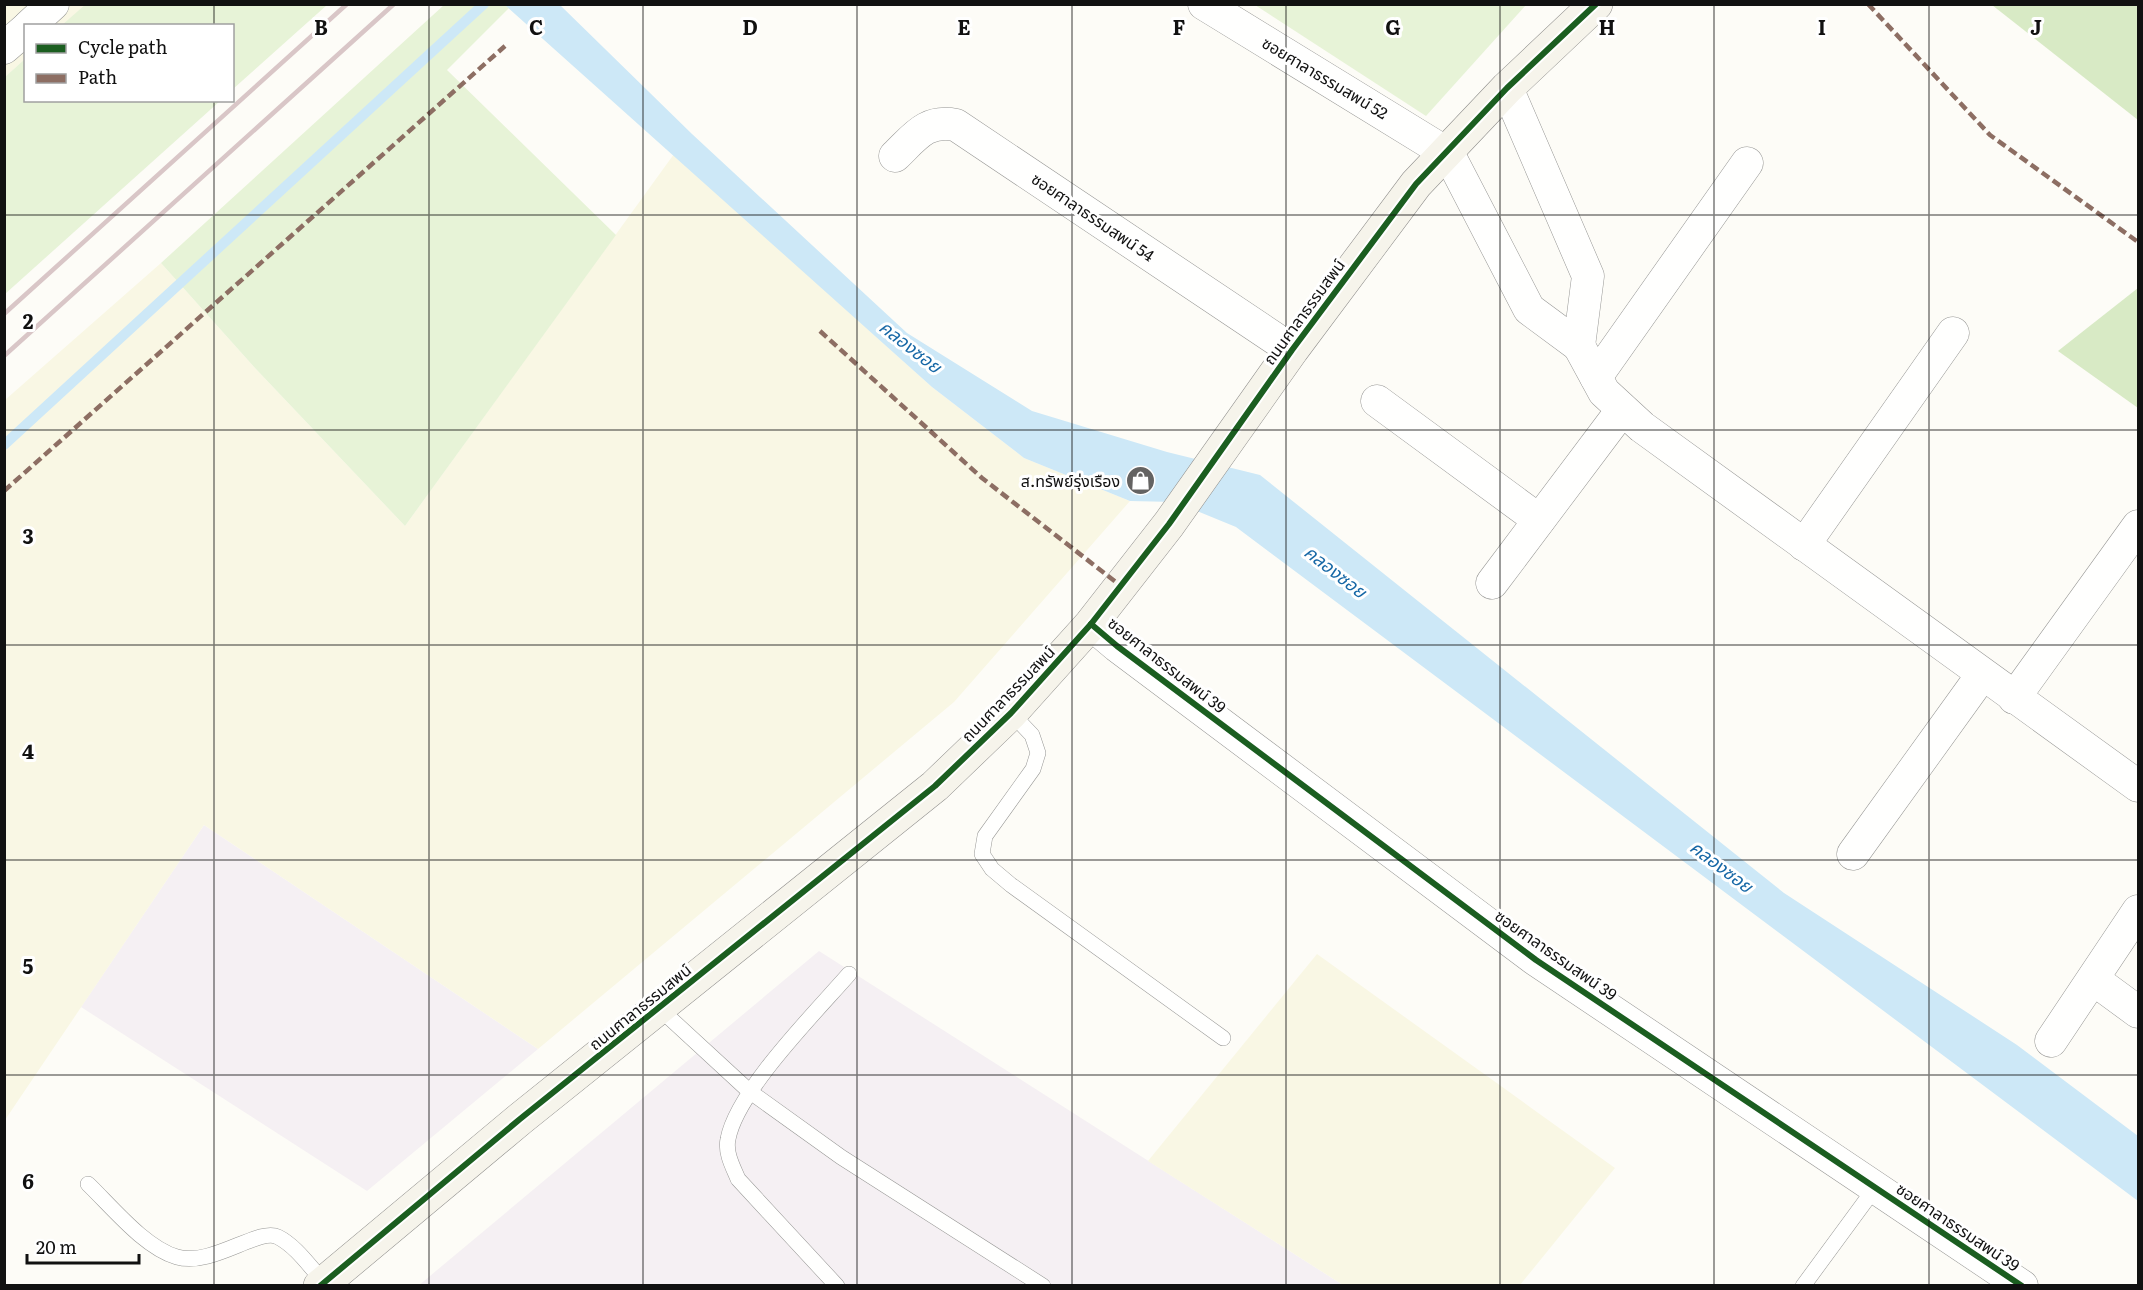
<svg xmlns="http://www.w3.org/2000/svg" width="2143" height="1290" font-family="Literata,'Noto Sans Thai',serif">
  <style>
    .industrial { fill: #f5f0f3 }
    .farmland { fill: #f9f7e4 }
    .green { fill: #e7f3d7 }
    .forest { fill: #d8eac5 }
    .water { fill: #cde8f7 }
    .lines { fill: none; stroke-linecap: round; stroke-linejoin: round }
    .stream { stroke: #cde8f7; stroke-width: 10 }
    .lane-casing { stroke: #979795; stroke-width: 16 }
    .street-casing { stroke: #979795; stroke-width: 33 }
    .secondary-casing { stroke: #8e8d8b; stroke-width: 34 }
    .lane { stroke: #fffffe; stroke-width: 15 }
    .street { stroke: #fffffe; stroke-width: 32 }
    .secondary { stroke: #f6f4eb; stroke-width: 33 }
    .rail { stroke: #d9c6c7; stroke-width: 4.5 }
    .quiet { stroke: #8d6e63; stroke-width: 4.5; stroke-dasharray: 9 4.5; stroke-linecap: butt }
    .cycleway-casing { stroke: #fff; stroke-width: 10 }
    .cycleway { stroke: #1b5e20; stroke-width: 6 }
    .grid { fill: none; stroke: #111; stroke-width: 1.5; stroke-opacity: 0.55 }
    .labels { text-anchor: middle; stroke-width: 6; stroke-linejoin: round; paint-order: stroke }
    .street-label { font-size: 16px; fill: #111; stroke: #fff }
    .poi-label { font-size: 16px; fill: #111; stroke: #fff; text-anchor: end }
    .water-label { font-size: 18px; font-style: italic; fill: #1768a6; stroke: #fff }
    .grid-label { font-size: 20px; text-anchor: middle; font-weight: bold; fill: #111; stroke: #fff; stroke-width: 6; stroke-linejoin: round; paint-order: stroke }
  </style>
  <rect width="100%" height="100%" fill="#fdfcf7"/>
  <g class="industrial">
    <polygon points="204,825 538,1049 367,1191 81,1007"/>
    <polygon points="819,951 1343,1285 418,1286"/>
  </g>
  <g class="farmland">
    <polygon points="5,5 86,5 62,25 26,26 25,59 5,77"/>
    <polygon points="674,154 932,387 1024,458 1130,501 954,702 538,1049 204,825 5,1120 5,400 161,263 255,368 405,526"/>
    <polygon points="1317,954 1615,1168 1520,1285 1343,1285 1148,1161"/>
  </g>
  <g class="green">
    <polygon points="86,4 327,4 327,5 233,89 232,26 62,25"/>
    <polygon points="444,5 505,5 509,8 447,70 616,235 405,526 255,368 161,263"/>
    <polygon points="1255,5 1526,5 1426,116"/>
    <polygon points="25,59 26,100 220,101 5,294 5,77"/>
  </g>
  <g class="forest">
    <polygon points="1992,5 2138,5 2138,120"/>
    <polygon points="2138,288 2138,408 2058,351"/>
  </g>
  <polygon class="water" points="505,5 560,5 692,134 907,333 1032,411 1167,452 1260,475 1784,893 2017,1045 2138,1136 2138,1201 1236,527 1175,502 1130,501 1024,458 932,387"/>
  <g class="lines">
    <polyline class="stream" points="4,445 484,4"/>
    <defs>
      <g id="lane">
        <polyline points="1011,713 1032,735 1038,753 1033,769 985,836 982,854 992,869 1011,885 1223,1038"/>
        <polyline points="660,1009 749,1091 841,1157 1043,1286"/>
        <path d="M88,1184C112,1207 145,1248 177,1257C212,1267 259,1227 278,1237C296,1246 310,1267 324,1282"/>
        <path d="M837,1286L738,1179C733,1167 725,1153 728,1139C737,1091 816,1012 849,974"/>
        <polyline points="1803,1286 1875,1188"/>
      </g>
      <g id="street">
        <polyline points="1204,4 1445,152"/>
        <polyline points="29,26 53,4"/>
        <polyline points="4,48 26,29"/>
        <polyline points="1446,149 1529,309 1579,346 1588,276 1507,88"/>
        <path d="M895,156C915,137 926,119 956,125L1292,350"/>
        <polyline points="1579,346 1604,392 1642,427 2138,786"/>
        <polyline points="1596,377 1747,163"/>
        <polyline points="1377,401 1539,520"/>
        <polyline points="1804,545 1953,333"/>
        <polyline points="1492,583 1622,410"/>
        <polyline points="1091,624 1117,646 1536,960 2022,1286"/>
        <polyline points="2014,698 2138,526"/>
        <polyline points="1853,854 1982,675"/>
        <polyline points="2093,979 2138,1012"/>
        <polyline points="2051,1041 2138,911"/>
      </g>
      <polyline id="secondary" points="320,1286 520,1119 935,786 1011,713 1091,624 1169,524 1292,350 1416,184 1507,88 1596,4"/>
    </defs>
    <use href="#lane" class="lane-casing"/>
    <use href="#street" class="street-casing"/>
    <use href="#secondary" class="secondary-casing"/>
    <use href="#lane" class="lane"/>
    <use href="#street" class="street"/>
    <use href="#secondary" class="secondary"/>
    <g class="rail">
      <polyline points="4,314 347,4"/>
      <polyline points="4,356 394,4"/>
    </g>
    <g class="quiet">
      <polyline points="1868,4 1990,135 2138,242"/>
      <polyline points="820,331 982,478 1121,586"/>
      <polyline points="4,491 505,46"/>
    </g>
    <defs>
      <g id="cycleway">
        <polyline points="1091,624 1117,646 1536,960 2022,1286"/>
        <polyline points="320,1286 520,1119 935,786 1011,713 1091,624 1169,524 1292,350 1416,184 1507,88 1596,4"/>
      </g>
    </defs>
    <use href="#cycleway" class="cycleway-casing"/>
    <use href="#cycleway" class="cycleway"/>
  </g>
  <path class="grid" d="M214,4V26M429,4V1286M643,4V1286M857,4V1286M1072,4V1286M1286,4V1286M1500,4V1286M1714,4V1286M1929,4V1286M214,100V1286M4,215H2138M4,430H2138M4,645H2138M4,860H2138M4,1075H2138"/>
  <defs>
    <symbol id="shop-disc" viewBox="-11 -11 22 22"><circle r="9.5" fill="#646362" stroke="#fff"/><path d="M-5-2.5h2.3a2.7 3.5 0 0 1 5.4 0H5L5.5 6h-11ZM-1.5-2.5h3a1.5 2.3 0 0 0-3 0Z" fill="#fff"/></symbol>
  </defs>
  <g fill-rule="evenodd">
    <use href="#shop-disc" x="1124" y="464" width="33" height="33"/>
  </g>
  <g class="labels">
    <g class="street-label">
      <text transform="translate(1325 78) rotate(31)" y="6">ซอยศาลาธรรมสพน์ 52</text>
      <text transform="translate(1093 217) rotate(34)" y="6">ซอยศาลาธรรมสพน์ 54</text>
      <text transform="translate(1304 312) rotate(-54)" y="6">ถนนศาลาธรรมสพน์</text>
      <text transform="translate(1167 665) rotate(38)" y="6">ซอยศาลาธรรมสพน์ 39</text>
      <text transform="translate(1008 694) rotate(-46)" y="6">ถนนศาลาธรรมสพน์</text>
      <text transform="translate(1556 955) rotate(35)" y="6">ซอยศาลาธรรมสพน์ 39</text>
      <text transform="translate(640 1007) rotate(-39)" y="6">ถนนศาลาธรรมสพน์</text>
      <text transform="translate(1958 1227) rotate(34)" y="6">ซอยศาลาธรรมสพน์ 39</text>
    </g>
    <g class="poi-label">
      <text x="1120" y="487">ส.ทรัพย์รุ่งเรือง</text>
    </g>
    <g class="water-label">
      <text transform="translate(910 347) rotate(38)" y="6">คลองซอย</text>
      <text transform="translate(1335 572) rotate(38)" y="6">คลองซอย</text>
      <text transform="translate(1721 867) rotate(37)" y="6">คลองซอย</text>
    </g>
  </g>
  <g class="grid-label">
    <text x="321" y="35">B</text>
    <text x="536" y="35">C</text>
    <text x="750" y="35">D</text>
    <text x="964" y="35">E</text>
    <text x="1179" y="35">F</text>
    <text x="1393" y="35">G</text>
    <text x="1607" y="35">H</text>
    <text x="1822" y="35">I</text>
    <text x="2036" y="35">J</text>
    <text x="28" y="329">2</text>
    <text x="28" y="544">3</text>
    <text x="28" y="759">4</text>
    <text x="28" y="974">5</text>
    <text x="28" y="1189">6</text>
  </g>
  <rect width="2143" height="1290" fill="none" stroke="#111111" stroke-width="12"/>
  <rect x="24" y="24" width="210" height="78" fill="#ffffff" stroke="#a0a0a0" stroke-width="1.5"/>
  <rect x="36" y="44" width="30" height="9" fill="#1b5e20" stroke="#a0a0a0" stroke-width="1.5"/>
  <text x="78" y="54" font-size="18" fill="#111111">Cycle path</text>
  <rect x="36" y="74" width="30" height="9" fill="#8d6e63" stroke="#a0a0a0" stroke-width="1.5"/>
  <text x="78" y="84" font-size="18" fill="#111111">Path</text>
  <path d="M27 1254v9h112v-9" fill="none" stroke="#111111" stroke-width="3"/>
  <text x="36" y="1254" font-size="18" fill="#111111" stroke="#ffffff" stroke-width="4.5" paint-order="stroke">20 m</text>
</svg>
